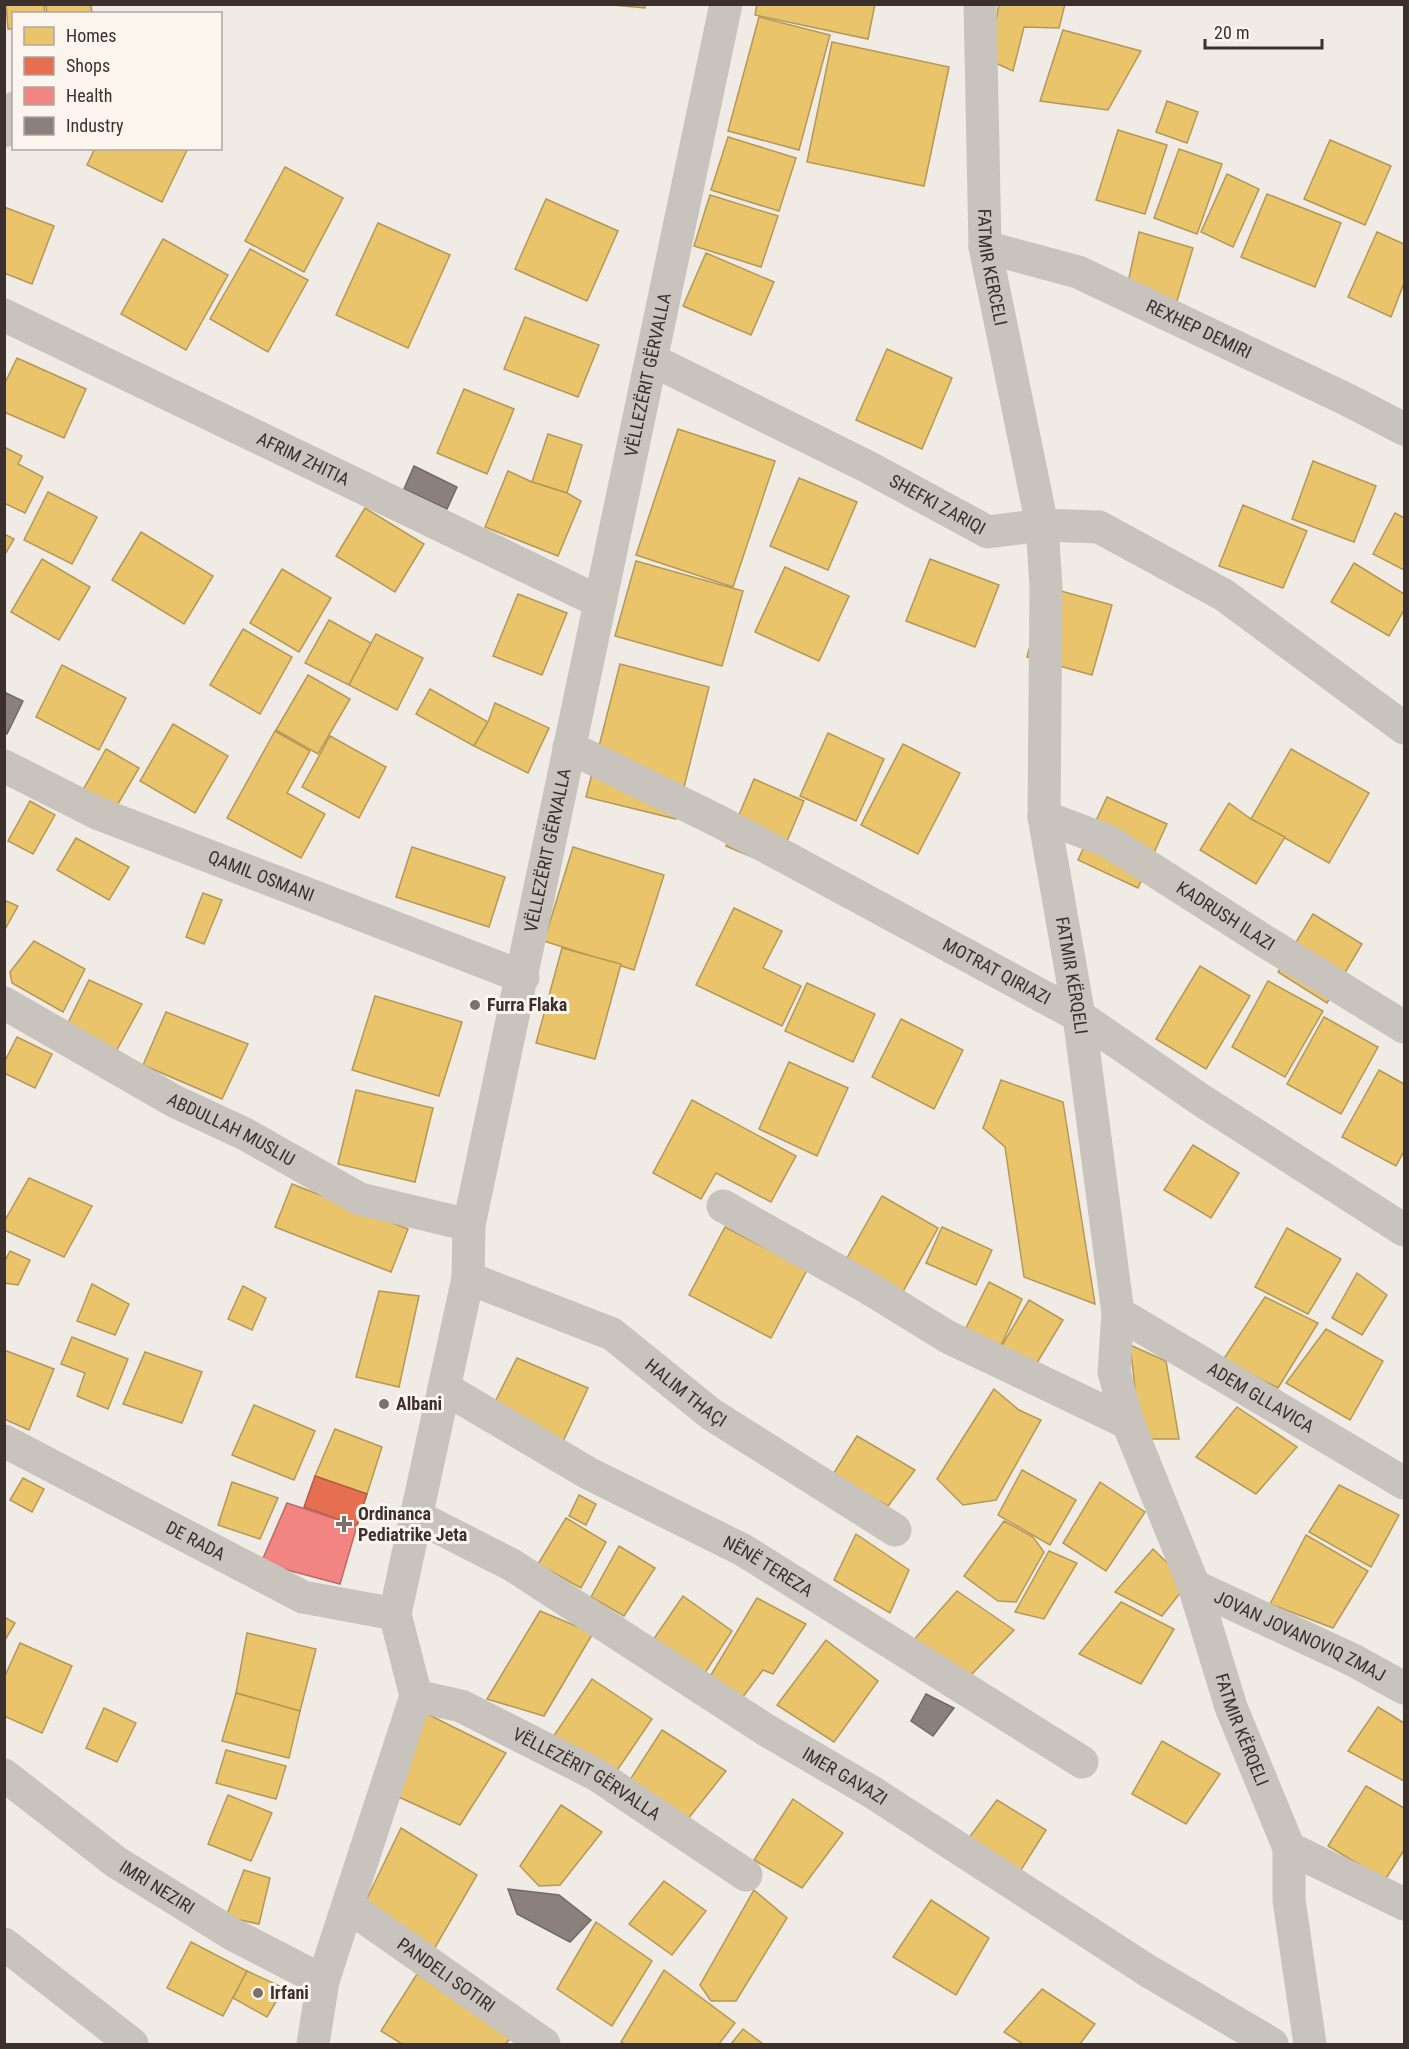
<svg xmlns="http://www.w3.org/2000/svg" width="1409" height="2049" font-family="'Roboto Condensed',sans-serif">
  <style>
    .homes { fill: #e9c46a; stroke: #b59857; stroke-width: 1.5 }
    .shops { fill: #e76f51; stroke: #b35c46; stroke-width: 1.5 }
    .health { fill: #f28482; stroke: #bb6b68; stroke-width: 1.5 }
    .industry { fill: #8a817c; stroke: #726964; stroke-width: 1.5 }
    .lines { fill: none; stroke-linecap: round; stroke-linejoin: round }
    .minor { stroke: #c9c3be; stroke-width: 33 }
    .poi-dot { fill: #7a716c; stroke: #fbf5ee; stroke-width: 2 }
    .labels { text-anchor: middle; stroke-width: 6; stroke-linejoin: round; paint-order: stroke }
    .street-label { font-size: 18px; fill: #3b302b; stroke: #fbf5ee }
    .poi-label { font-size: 18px; font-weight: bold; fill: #3b302b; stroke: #fbf5ee; text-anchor: start }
  </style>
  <rect width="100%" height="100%" fill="#f0ebe5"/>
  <g class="homes">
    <polygon points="6,4 44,4 45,14 14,14 14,29 8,29"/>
    <polygon points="46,4 91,4 92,14 47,14"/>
    <polygon points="602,4 645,4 645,8"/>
    <polygon points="757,4 875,4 868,39 755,15"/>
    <polygon points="999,4 1065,4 1059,28 1024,27 1013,71 989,60"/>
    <polygon points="759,17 830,35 799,150 728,131"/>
    <polygon points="1063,30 1141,51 1108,110 1040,101"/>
    <polygon points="832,42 949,67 924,186 807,162"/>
    <polygon points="1167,101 1198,112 1187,143 1156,132"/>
    <polygon points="1118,130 1167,145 1145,214 1096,200"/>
    <polygon points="728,137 796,158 779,211 711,190"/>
    <polygon points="1330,140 1391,166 1365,225 1304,199"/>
    <polygon points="95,148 188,148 162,202 87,165"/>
    <polygon points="1179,149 1222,164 1197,234 1154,218"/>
    <polygon points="285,167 343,198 304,272 245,241"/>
    <polygon points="1227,174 1259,189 1233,247 1201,232"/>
    <polygon points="1267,194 1341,223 1315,287 1241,257"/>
    <polygon points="710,195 778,216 761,267 694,246"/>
    <polygon points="546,199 618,231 587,301 515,269"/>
    <polygon points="4,207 54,226 32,284 4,273"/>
    <polygon points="378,223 450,255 408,348 336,315"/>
    <polygon points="1139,232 1193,248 1176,304 1127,287"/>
    <polygon points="1377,232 1404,244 1404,283 1391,317 1348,297"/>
    <polygon points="163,239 228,275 186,350 121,314"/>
    <polygon points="250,249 308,280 268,352 210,319"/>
    <polygon points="706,253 774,282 751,335 683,306"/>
    <polygon points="525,317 599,345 578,397 504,369"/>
    <polygon points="887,349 952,378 922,449 856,420"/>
    <polygon points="17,358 86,389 64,438 4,412 4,385"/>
    <polygon points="464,389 514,409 487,474 437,453"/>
    <polygon points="678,429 775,461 733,587 636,555"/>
    <polygon points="548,434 582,445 567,493 532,482"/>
    <polygon points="4,447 22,456 18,464 43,477 25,513 4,503"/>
    <polygon points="1313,461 1376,486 1354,542 1292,519"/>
    <polygon points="508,471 532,482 567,493 581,501 558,556 485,527"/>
    <polygon points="799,478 857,502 828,570 770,546"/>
    <polygon points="48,492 97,517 72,564 24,540"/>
    <polygon points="1243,505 1307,531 1283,588 1219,566"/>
    <polygon points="365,508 424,544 395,592 336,556"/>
    <polygon points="1395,513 1404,518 1404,570 1373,554"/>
    <polygon points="141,532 213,576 184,624 112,580"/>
    <polygon points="4,534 14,539 4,556"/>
    <polygon points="42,559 90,587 59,640 11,612"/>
    <polygon points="930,559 999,585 975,647 906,621"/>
    <polygon points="636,561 743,591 722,666 615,636"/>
    <polygon points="1354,563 1404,594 1404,610 1389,636 1331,602"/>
    <polygon points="785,567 849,596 819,661 755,632"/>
    <polygon points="282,569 331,598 299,652 250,623"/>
    <polygon points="1046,587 1112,605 1092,675 1027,657"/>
    <polygon points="518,594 567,613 542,675 493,656"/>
    <polygon points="329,620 371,643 349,685 305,663"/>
    <polygon points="243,629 292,657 260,714 210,685"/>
    <polygon points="376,634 423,658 397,710 349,685"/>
    <polygon points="620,664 709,687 676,819 586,797"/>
    <polygon points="62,665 126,698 99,750 36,717"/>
    <polygon points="308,675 350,699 318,754 276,730"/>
    <polygon points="430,689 488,722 474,746 416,714"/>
    <polygon points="495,703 549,728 528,773 474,746 488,722"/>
    <polygon points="173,724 228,756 195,813 140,781"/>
    <polygon points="275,731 310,751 287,793 325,814 301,858 227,818"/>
    <polygon points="828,733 884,759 856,821 800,796"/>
    <polygon points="330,736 386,767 359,818 302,787"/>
    <polygon points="903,744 960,773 918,854 861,825"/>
    <polygon points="106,749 139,768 115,809 83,790"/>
    <polygon points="1291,749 1369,793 1329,863 1251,819"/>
    <polygon points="754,779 804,801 776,867 726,846"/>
    <polygon points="1107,797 1167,824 1138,888 1078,860"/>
    <polygon points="30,801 55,815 33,854 8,841"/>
    <polygon points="1229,803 1251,819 1285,837 1256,884 1200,850"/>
    <polygon points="76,838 129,867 109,900 57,870"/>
    <polygon points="412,847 505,877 489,927 396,897"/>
    <polygon points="573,847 664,875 634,970 544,941"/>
    <polygon points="203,893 222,900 204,944 186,937"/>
    <polygon points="4,900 18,906 4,931"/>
    <polygon points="734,908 782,931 763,968 801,986 782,1026 696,985"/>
    <polygon points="1313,914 1362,944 1327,1003 1278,972"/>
    <polygon points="34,941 85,969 63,1012 12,983 10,972"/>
    <polygon points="562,948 621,964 595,1059 536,1043"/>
    <polygon points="1200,966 1250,996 1206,1069 1156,1039"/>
    <polygon points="89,980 142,1004 114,1055 64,1031"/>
    <polygon points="1268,981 1323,1011 1285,1077 1232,1047"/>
    <polygon points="807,983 875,1014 853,1062 785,1031"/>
    <polygon points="375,996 462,1022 439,1096 352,1070"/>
    <polygon points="166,1012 248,1044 222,1099 143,1065"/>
    <polygon points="1324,1017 1378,1047 1341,1114 1287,1084"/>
    <polygon points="901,1019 963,1050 934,1109 872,1077"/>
    <polygon points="17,1037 52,1054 35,1088 4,1073 4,1063"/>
    <polygon points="789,1062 848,1088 817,1156 759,1129"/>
    <polygon points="1379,1070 1404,1084 1404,1151 1396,1166 1342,1137"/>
    <polygon points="1001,1080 1063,1102 1095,1304 1024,1277 1005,1147 983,1128"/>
    <polygon points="356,1090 433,1108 415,1182 338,1164"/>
    <polygon points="692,1100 796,1156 771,1202 716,1173 701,1199 653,1173"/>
    <polygon points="1193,1145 1239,1173 1211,1218 1164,1190"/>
    <polygon points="29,1178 92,1206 64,1257 4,1230 4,1222"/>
    <polygon points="292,1184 408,1229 391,1272 275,1227"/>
    <polygon points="882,1196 938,1228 900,1297 843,1265"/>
    <polygon points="725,1227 807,1270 771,1338 689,1295"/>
    <polygon points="942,1227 992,1250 976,1285 926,1263"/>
    <polygon points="1287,1228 1341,1259 1308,1314 1255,1287"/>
    <polygon points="10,1251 30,1260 18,1285 4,1283 4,1263"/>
    <polygon points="1357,1273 1387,1295 1362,1335 1332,1318"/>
    <polygon points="989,1282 1022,1299 998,1352 962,1336"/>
    <polygon points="92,1284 129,1304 115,1335 77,1321"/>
    <polygon points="243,1286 266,1298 252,1330 228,1319"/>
    <polygon points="379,1291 419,1296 399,1387 356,1377"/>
    <polygon points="1265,1297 1318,1323 1278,1388 1223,1360"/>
    <polygon points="1029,1300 1063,1320 1032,1371 998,1352"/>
    <polygon points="1326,1329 1383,1361 1350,1420 1286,1383"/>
    <polygon points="72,1337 128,1359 108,1409 77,1396 85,1373 61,1364"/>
    <polygon points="1130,1345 1166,1361 1179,1439 1141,1439"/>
    <polygon points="4,1350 54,1369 29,1430 4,1419"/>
    <polygon points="145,1352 202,1372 182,1423 123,1404"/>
    <polygon points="517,1358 588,1388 560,1448 491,1410"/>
    <polygon points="994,1389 1019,1410 1041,1420 996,1500 963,1505 937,1479"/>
    <polygon points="254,1405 315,1431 294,1480 232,1455"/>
    <polygon points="1237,1407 1297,1447 1256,1494 1196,1457"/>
    <polygon points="335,1429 382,1447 367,1494 315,1476"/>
    <polygon points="857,1436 915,1470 888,1506 832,1476"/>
    <polygon points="1022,1470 1076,1500 1050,1545 998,1515"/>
    <polygon points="23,1478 44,1489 32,1512 10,1500"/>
    <polygon points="232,1482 278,1498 260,1539 218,1525"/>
    <polygon points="1100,1482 1145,1512 1106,1571 1063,1543"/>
    <polygon points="1339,1485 1399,1515 1371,1567 1309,1532"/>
    <polygon points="579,1495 596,1504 586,1525 569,1516"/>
    <polygon points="566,1518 606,1542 581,1588 538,1564"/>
    <polygon points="1004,1521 1033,1537 1044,1552 1016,1602 998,1601 964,1576"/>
    <polygon points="856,1534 909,1570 890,1613 834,1580"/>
    <polygon points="1306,1535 1368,1571 1333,1628 1270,1604"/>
    <polygon points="619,1546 655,1568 624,1616 591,1597"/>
    <polygon points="1153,1549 1188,1583 1162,1616 1115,1592"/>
    <polygon points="1049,1551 1077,1563 1044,1619 1015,1612"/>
    <polygon points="957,1591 1014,1630 969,1677 911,1643"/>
    <polygon points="683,1596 732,1631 701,1679 649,1646"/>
    <polygon points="757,1598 806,1624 773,1674 763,1670 739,1702 705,1685"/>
    <polygon points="1121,1602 1174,1629 1141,1684 1079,1654"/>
    <polygon points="540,1611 593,1633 544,1716 487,1699"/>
    <polygon points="4,1617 15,1623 4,1642"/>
    <polygon points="247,1633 316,1649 300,1711 236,1693"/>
    <polygon points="826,1640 878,1681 834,1742 777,1705"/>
    <polygon points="20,1643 72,1666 42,1733 4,1716 4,1678"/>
    <polygon points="592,1679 652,1719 614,1775 553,1737"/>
    <polygon points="236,1693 300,1711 289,1758 222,1741"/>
    <polygon points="1378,1707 1404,1723 1404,1781 1348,1751"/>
    <polygon points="104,1708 136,1723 117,1762 86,1748"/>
    <polygon points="421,1711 506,1753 460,1825 390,1793"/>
    <polygon points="662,1730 726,1771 687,1820 626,1786"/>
    <polygon points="1162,1741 1220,1774 1186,1824 1132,1794"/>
    <polygon points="226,1750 286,1766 276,1799 216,1783"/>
    <polygon points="1366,1786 1404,1808 1404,1850 1385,1880 1328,1846"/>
    <polygon points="228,1795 272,1813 251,1861 208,1844"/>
    <polygon points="793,1799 843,1833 802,1888 754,1860"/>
    <polygon points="997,1800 1046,1830 1016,1878 963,1846"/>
    <polygon points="561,1805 602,1832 560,1885 539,1886 520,1866"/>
    <polygon points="401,1828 477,1875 433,1951 362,1909"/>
    <polygon points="244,1870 270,1878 259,1924 226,1917"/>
    <polygon points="664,1881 706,1911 672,1955 629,1924"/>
    <polygon points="754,1890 787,1918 736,2001 711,2001 700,1985"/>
    <polygon points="931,1900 989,1938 956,1995 893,1957"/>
    <polygon points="596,1922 652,1961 612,2026 557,1989"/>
    <polygon points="191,1942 247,1971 223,2016 167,1988"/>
    <polygon points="664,1970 735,2023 719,2044 625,2044 621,2042"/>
    <polygon points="247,1971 284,1988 267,2017 233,1998"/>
    <polygon points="417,1974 511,2038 505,2044 402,2044 381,2031"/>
    <polygon points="1042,1989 1095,2024 1080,2044 1023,2044 1004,2032"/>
    <polygon points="743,2029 763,2044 731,2044"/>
  </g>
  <polygon class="shops" points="315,1476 367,1494 357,1526 304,1507"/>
  <polygon class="health" points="287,1503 357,1526 340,1584 261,1563"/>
  <g class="industry">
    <polygon points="414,466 457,487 447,509 404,489"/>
    <polygon points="4,692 23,701 7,734 4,732"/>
    <polygon points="926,1694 954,1708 933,1736 911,1721"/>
    <polygon points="508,1889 559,1895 591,1920 570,1942 517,1914"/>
  </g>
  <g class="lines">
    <g class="minor">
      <path id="s1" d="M980,4L985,247L1042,525L1046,587L1044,817L1079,1016L1118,1313L1114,1372L1128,1423L1194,1586L1231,1707L1289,1848V1900L1310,2044"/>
      <polyline points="4,131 14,108"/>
      <path id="s2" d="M985,247L1078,272L1348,400L1404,429"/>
      <path id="s3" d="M4,315L600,602"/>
      <path id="s4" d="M652,360L868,467L988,532L1042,525L1099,527L1224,595L1404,728"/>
      <path id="s5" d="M569,747L724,824L1079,1016L1201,1100L1404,1230"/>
      <path id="s6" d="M4,766L97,813L523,977"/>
      <path id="s7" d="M1044,817L1108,841L1266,942L1404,1027"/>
      <path id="s8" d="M4,1003L174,1101L245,1134L360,1199L469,1225"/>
      <polyline points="723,1206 865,1286 948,1337 1128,1423"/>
      <path id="s9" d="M468,1278L612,1334L711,1414L895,1530"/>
      <path id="s10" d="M1118,1313L1404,1483"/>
      <path id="s11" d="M444,1388L588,1473L743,1550L1082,1762"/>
      <path id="s12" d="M4,1441L303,1597L395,1614"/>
      <path id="s13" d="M416,1516L512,1565L766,1730L872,1792L1148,1971L1272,2044"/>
      <path id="s14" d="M1194,1586L1353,1660L1404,1688"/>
      <path id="s15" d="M416,1696L461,1706L597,1775L746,1875"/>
      <path id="s16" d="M4,1775L116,1862L232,1934L323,1981"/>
      <polyline points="1289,1848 1404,1904"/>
      <path id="s17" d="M348,1906L544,2044"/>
      <polyline points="4,1944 132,2044"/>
      <path id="s18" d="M313,2044L323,1981L416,1696L395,1614L468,1278L469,1225L726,4"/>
    </g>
  </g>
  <g class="poi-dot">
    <circle cx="475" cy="1005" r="6"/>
    <circle cx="384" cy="1404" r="6"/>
    <path d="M341 1515h6v6h6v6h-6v6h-6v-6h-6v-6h6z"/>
    <circle cx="258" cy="1993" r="6"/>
  </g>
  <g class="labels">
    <g class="street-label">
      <text dy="6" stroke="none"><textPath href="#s1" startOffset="264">FATMIR KERCELI</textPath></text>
      <text dy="6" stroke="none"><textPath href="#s2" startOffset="230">REXHEP DEMIRI</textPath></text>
      <text dy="6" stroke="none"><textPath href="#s18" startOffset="1714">VËLLEZËRIT GËRVALLA</textPath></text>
      <text dy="6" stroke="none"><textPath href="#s3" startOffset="332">AFRIM ZHITIA</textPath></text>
      <text dy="6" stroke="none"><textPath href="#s4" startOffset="320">SHEFKI ZARIQI</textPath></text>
      <text dy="6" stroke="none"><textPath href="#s18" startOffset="1228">VËLLEZËRIT GËRVALLA</textPath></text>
      <text dy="6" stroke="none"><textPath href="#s6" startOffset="280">QAMIL OSMANI</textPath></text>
      <text dy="6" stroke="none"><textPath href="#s7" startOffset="208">KADRUSH ILAZI</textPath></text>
      <text dy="6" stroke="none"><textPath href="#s5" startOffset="483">MOTRAT QIRIAZI</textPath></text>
      <text dy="6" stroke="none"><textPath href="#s1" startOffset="980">FATMIR KËRQELI</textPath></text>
      <text dy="6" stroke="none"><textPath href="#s8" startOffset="260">ABDULLAH MUSLIU</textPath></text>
      <text dy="6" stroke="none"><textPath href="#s9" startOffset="249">HALIM THAÇI</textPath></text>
      <text dy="6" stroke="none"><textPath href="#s10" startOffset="166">ADEM GLLAVICA</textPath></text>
      <text dy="6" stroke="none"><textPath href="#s12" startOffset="216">DE RADA</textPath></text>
      <text dy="6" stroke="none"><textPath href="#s11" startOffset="370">NËNË TEREZA</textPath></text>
      <text dy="6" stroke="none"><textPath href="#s14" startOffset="117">JOVAN JOVANOVIQ ZMAJ</textPath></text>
      <text dy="6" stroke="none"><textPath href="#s1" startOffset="1760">FATMIR KËRQELI</textPath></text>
      <text dy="6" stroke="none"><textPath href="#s15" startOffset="189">VËLLEZËRIT GËRVALLA</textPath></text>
      <text dy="6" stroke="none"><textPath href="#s13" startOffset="502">IMER GAVAZI</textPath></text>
      <text dy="6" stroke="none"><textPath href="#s16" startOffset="190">IMRI NEZIRI</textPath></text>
      <text dy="6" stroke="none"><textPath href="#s17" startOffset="120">PANDELI SOTIRI</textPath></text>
    </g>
    <g class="poi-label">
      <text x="487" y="1011">Furra Flaka</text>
      <text x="396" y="1410">Albani</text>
      <text x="358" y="1520">Ordinanca<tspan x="358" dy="21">Pediatrike Jeta</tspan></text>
      <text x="270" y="1999">Irfani</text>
    </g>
  </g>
  <rect width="1409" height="2049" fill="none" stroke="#3b302b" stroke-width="12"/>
  <rect x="12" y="12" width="210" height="138" fill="#fbf5ee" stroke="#aea6a0" stroke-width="1.5"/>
  <rect x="24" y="27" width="30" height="18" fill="#e9c46a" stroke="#aea6a0" stroke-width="1.5"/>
  <text x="66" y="42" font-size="18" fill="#3b302b">Homes</text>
  <rect x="24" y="57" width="30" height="18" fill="#e76f51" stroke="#aea6a0" stroke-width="1.5"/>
  <text x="66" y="72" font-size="18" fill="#3b302b">Shops</text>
  <rect x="24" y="87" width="30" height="18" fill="#f28482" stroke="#aea6a0" stroke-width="1.5"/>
  <text x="66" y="102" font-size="18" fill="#3b302b">Health</text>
  <rect x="24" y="117" width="30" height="18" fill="#8a817c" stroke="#aea6a0" stroke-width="1.5"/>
  <text x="66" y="132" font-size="18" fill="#3b302b">Industry</text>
  <path d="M1205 39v9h117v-9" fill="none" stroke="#3b302b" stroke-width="3"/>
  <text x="1214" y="39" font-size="18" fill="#3b302b" stroke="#fbf5ee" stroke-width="4.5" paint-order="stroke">20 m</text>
</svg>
